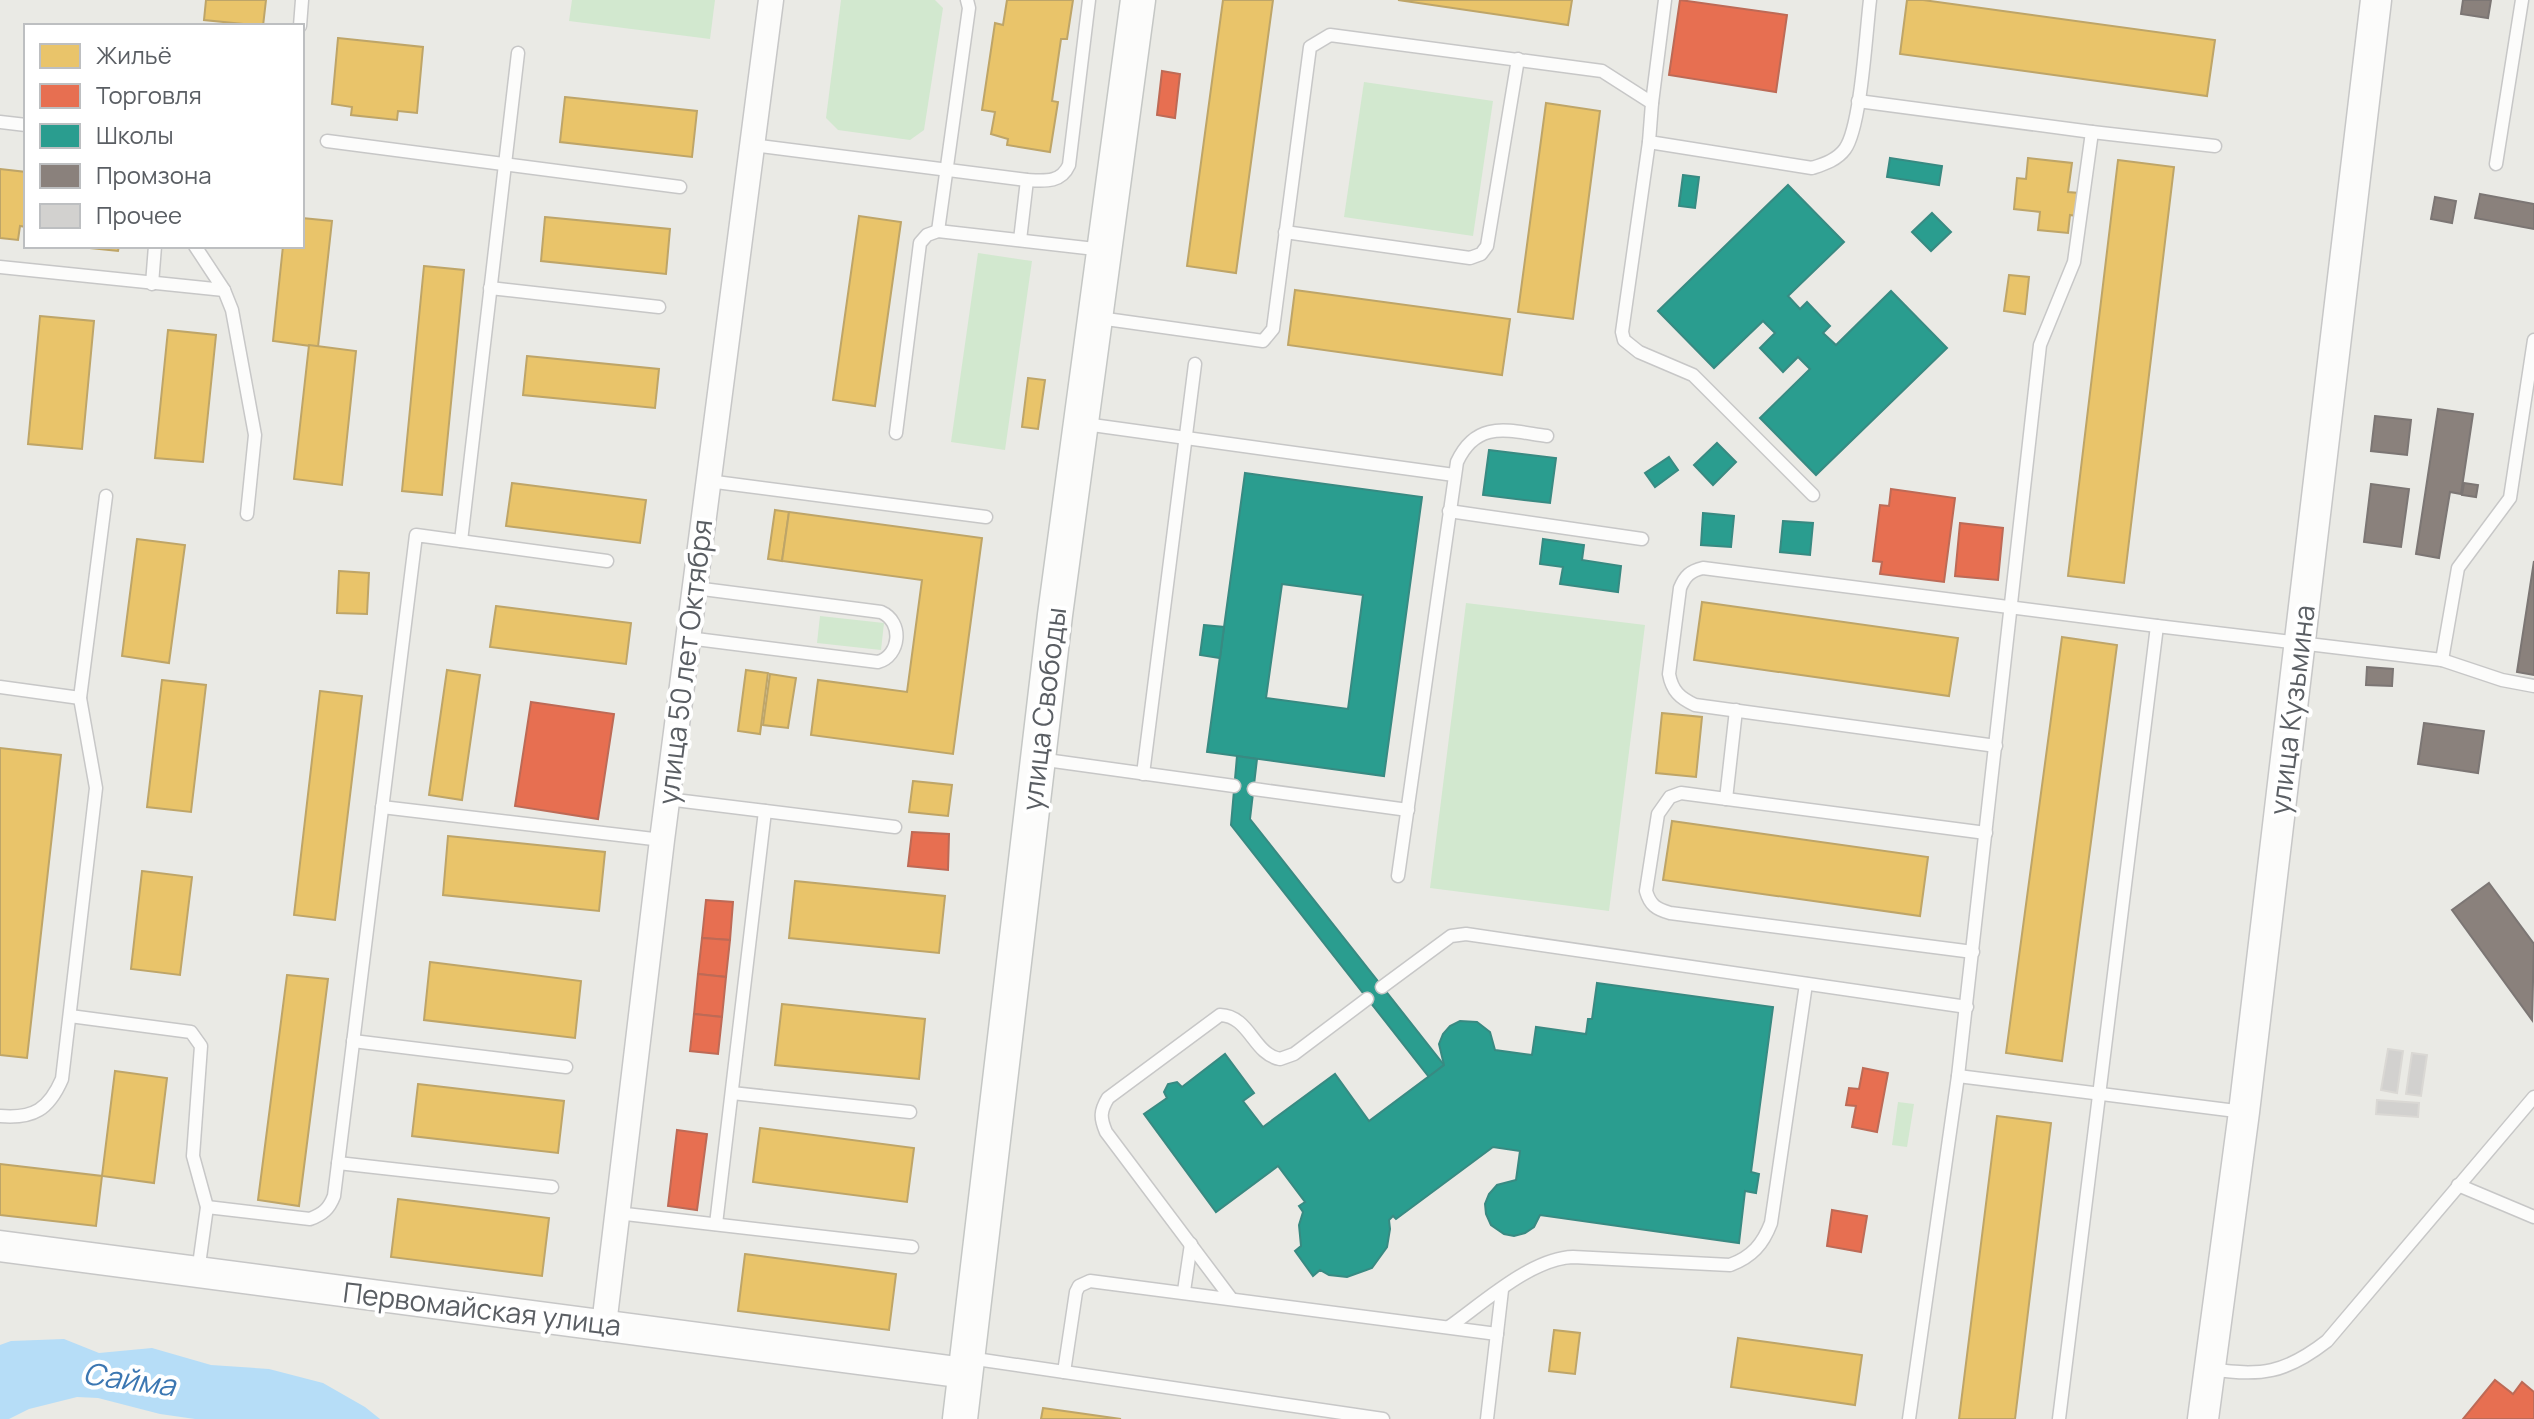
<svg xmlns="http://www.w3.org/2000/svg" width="2534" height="1419" font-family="Manrope,sans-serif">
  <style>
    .green { fill: #d2e8cf }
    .water { fill: #b6ddf7 }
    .homes { fill: #e9c46a; stroke: #bea568; stroke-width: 2 }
    .shops { fill: #e76f51; stroke: #bd6a56; stroke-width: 2 }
    .schools { fill: #2a9d8f; stroke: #388a82; stroke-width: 2; fill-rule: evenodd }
    .industry { fill: #8a817c; stroke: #7c7674; stroke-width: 2 }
    .building { fill: #d2d1cf; stroke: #dad8d4; stroke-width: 2 }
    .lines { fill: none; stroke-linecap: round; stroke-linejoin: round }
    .service-casing { stroke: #c7c7c7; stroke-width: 15 }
    .minor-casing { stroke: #c7c7c7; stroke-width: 27 }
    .tertiary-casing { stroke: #c7c7c7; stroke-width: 33 }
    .secondary-casing { stroke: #c5c7c5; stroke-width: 37 }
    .service { stroke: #fcfcfb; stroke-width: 12 }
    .minor { stroke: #fcfcfb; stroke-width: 24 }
    .tertiary { stroke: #fcfcfb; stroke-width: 30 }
    .secondary { stroke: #fcfcfb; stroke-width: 34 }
    .labels { text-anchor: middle; stroke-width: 8; stroke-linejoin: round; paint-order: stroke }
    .street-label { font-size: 28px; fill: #5a5e63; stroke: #fff }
    .water-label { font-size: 30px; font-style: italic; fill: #3c77b2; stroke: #fff }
  </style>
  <rect width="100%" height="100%" fill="#eaeae5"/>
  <g class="green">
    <polygon points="572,0 715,0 710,39 569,21"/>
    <polygon points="841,0 935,0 943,8 924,130 910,140 838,130 826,118"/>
    <polygon points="1364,82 1493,101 1473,236 1344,217"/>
    <polygon points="978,253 1032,261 1005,450 951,442"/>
    <polygon points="1466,603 1645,625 1609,911 1430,888"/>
    <polygon points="820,616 884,623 881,650 817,643"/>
    <polygon points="1898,1102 1914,1104 1907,1147 1892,1145"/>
  </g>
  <polygon class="water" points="64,1339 99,1353 152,1348 211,1365 269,1369 323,1383 365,1407 380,1419 195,1419 160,1414 98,1398 77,1397 29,1409 9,1419 0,1419 0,1345 11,1341"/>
  <g class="homes">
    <polygon points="206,0 266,0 263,26 204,20"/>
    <polygon points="1007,0 1073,0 1067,39 1061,39 1052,101 1058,102 1050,152 1007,145 1008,139 991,134 995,112 982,110 995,23 1003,25"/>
    <polygon points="1223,0 1273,0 1236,273 1187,266"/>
    <polygon points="1398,0 1572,0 1568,25"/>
    <polygon points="1907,0 1923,0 2215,40 2207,96 1900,54"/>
    <polygon points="338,38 423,47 417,113 398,111 397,120 351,115 352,107 332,104"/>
    <polygon points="565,97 697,111 692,157 560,142"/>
    <polygon points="1546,103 1600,111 1573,319 1518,312"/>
    <polygon points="2028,158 2072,163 2068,192 2079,193 2076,216 2070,215 2068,233 2038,230 2040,212 2014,209 2017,178 2026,179"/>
    <polygon points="2118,160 2174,167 2124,583 2068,576"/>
    <polygon points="0,169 26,172 26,227 20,226 18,240 0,238"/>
    <polygon points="859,216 901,222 875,406 833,400"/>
    <polygon points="545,217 670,229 666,274 541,261"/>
    <polygon points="302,218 332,221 318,347 273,341 283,246 302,246"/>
    <polygon points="70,246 119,246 118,251"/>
    <polygon points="424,266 464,270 442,495 402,491"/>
    <polygon points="2009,275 2029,277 2025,314 2004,311"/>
    <polygon points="1295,290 1510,319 1502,375 1288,345"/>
    <polygon points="40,316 94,321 82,449 28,444"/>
    <polygon points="168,330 216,335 203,462 155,458"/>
    <polygon points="309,345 356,351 342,485 294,479"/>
    <polygon points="527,356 659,369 655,408 523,395"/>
    <polygon points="1028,378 1045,380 1038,429 1022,427"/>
    <polygon points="512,483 646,500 640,543 506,526"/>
    <polygon points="775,510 789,512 782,561 768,559"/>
    <polygon points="789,512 982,538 953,754 811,735 818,680 907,692 922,580 782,561"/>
    <polygon points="137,539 185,545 169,663 122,656"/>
    <polygon points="339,571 369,573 367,614 337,613"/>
    <polygon points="1702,602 1958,638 1949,696 1694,660"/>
    <polygon points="496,606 631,623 626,664 490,647"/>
    <polygon points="2062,637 2117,645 2062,1061 2006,1053"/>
    <polygon points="447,670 480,675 462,800 429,795"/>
    <polygon points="746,670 768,673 760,734 738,731"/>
    <polygon points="770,674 796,678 788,728 763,725"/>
    <polygon points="162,680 206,685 191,812 147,807"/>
    <polygon points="320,691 362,696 335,920 294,915"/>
    <polygon points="1662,713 1702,717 1696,777 1656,773"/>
    <polygon points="0,748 61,755 27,1058 0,1055"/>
    <polygon points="913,781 952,785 948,816 909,812"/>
    <polygon points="1672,821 1928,857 1920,916 1663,880"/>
    <polygon points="448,836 605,852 599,911 443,895"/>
    <polygon points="142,871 192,877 180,975 131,969"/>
    <polygon points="795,881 945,896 939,953 789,938"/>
    <polygon points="430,962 581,981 575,1038 424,1020"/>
    <polygon points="287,975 328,979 299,1206 258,1200"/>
    <polygon points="782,1004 925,1019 919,1079 775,1065"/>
    <polygon points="115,1071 167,1078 154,1183 102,1176"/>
    <polygon points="418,1084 564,1101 558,1153 412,1136"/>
    <polygon points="1997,1116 2051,1123 2015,1419 1959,1419"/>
    <polygon points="760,1128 914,1148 907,1202 753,1182"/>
    <polygon points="0,1164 102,1176 96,1226 0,1215"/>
    <polygon points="398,1199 549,1218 542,1276 391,1257"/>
    <polygon points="745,1254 896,1274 889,1330 738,1311"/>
    <polygon points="1554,1330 1580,1333 1575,1374 1549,1371"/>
    <polygon points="1738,1338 1862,1355 1855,1405 1731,1387"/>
    <polygon points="1043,1408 1121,1419 1041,1419"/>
  </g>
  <g class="shops">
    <polygon points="1680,0 1787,15 1776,92 1669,75"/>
    <polygon points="1162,71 1180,74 1175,118 1157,115"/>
    <polygon points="1891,489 1955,498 1944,582 1880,574 1882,562 1873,561 1880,505 1889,506"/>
    <polygon points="1960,523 2003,528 1998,580 1955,576"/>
    <polygon points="531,702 614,714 598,819 515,806"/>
    <polygon points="912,832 949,834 948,870 908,866"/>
    <polygon points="706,900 733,902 730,940 702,938"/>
    <polygon points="702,938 730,940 726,977 698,974"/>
    <polygon points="698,974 726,977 722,1017 694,1014"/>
    <polygon points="694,1014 722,1017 718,1054 690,1051"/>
    <polygon points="1863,1068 1888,1073 1877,1132 1852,1127 1856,1106 1846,1105 1849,1088 1859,1089"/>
    <polygon points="677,1130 707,1134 697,1210 668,1206"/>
    <polygon points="1832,1210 1867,1216 1861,1252 1827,1246"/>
    <polygon points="2495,1380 2513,1394 2522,1382 2534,1392 2534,1419 2463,1419"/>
  </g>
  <g class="schools">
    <polygon points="1890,158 1942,166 1939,185 1887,177"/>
    <polygon points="1683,175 1699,177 1695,208 1679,206"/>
    <polygon points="1788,185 1844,242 1788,296 1800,309 1807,302 1830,326 1823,333 1836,345 1891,291 1947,348 1816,475 1760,418 1810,369 1798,357 1783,372 1760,348 1775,333 1763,321 1714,368 1658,311"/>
    <polygon points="1932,213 1951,232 1931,251 1912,232"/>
    <polygon points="1717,443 1736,462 1713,485 1694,465"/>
    <polygon points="1489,450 1556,458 1550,503 1483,495"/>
    <polygon points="1669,457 1678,470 1655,487 1645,473"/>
    <path d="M1245,473L1422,497L1384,776L1207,752ZM1282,584L1363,595L1348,709L1266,698Z"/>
    <polygon points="1703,513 1734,516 1731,547 1701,545"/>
    <polygon points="1783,521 1813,523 1810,555 1780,552"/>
    <polygon points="1543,539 1584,545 1582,560 1621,566 1618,592 1560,584 1563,567 1540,564"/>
    <polygon points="1204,625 1224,627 1220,658 1200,655"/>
    <polygon points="1237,756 1257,759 1250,819 1444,1065 1429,1077 1231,825"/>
    <polygon points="1597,983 1773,1007 1751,1172 1759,1174 1756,1193 1745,1191 1739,1243 1540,1215 1534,1227 1525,1233 1514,1236 1504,1234 1491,1225 1486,1214 1485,1204 1489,1194 1497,1185 1516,1180 1520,1151 1493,1147 1396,1219 1393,1216 1389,1220 1390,1229 1387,1247 1372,1268 1347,1277 1329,1275 1320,1270 1313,1276 1295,1251 1301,1246 1299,1225 1303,1212 1299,1206 1305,1202 1278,1166 1216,1212 1144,1114 1167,1098 1164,1092 1168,1084 1177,1082 1182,1087 1225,1054 1254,1093 1243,1101 1263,1127 1335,1074 1369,1121 1444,1065 1439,1044 1443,1034 1450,1026 1460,1021 1477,1022 1490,1032 1495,1050 1532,1055 1536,1027 1586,1034 1588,1019 1592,1019"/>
  </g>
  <g class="industry">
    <polygon points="2463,0 2491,0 2488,18 2461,14"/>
    <polygon points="2480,194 2534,204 2534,229 2475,218"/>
    <polygon points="2435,197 2456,201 2452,223 2431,219"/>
    <polygon points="2438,409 2473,414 2461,494 2450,492 2439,558 2416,554"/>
    <polygon points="2375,416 2411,420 2407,455 2371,451"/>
    <polygon points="2464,483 2478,485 2476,497 2462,495"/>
    <polygon points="2371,484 2409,489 2401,547 2364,542"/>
    <polygon points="2534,561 2534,675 2517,672"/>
    <polygon points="2367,667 2393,669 2392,686 2366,685"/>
    <polygon points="2424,723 2484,731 2478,773 2418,764"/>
    <polygon points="2489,883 2534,944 2532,1020 2452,910"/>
  </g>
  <g class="building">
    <polygon points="2388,1049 2403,1051 2397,1093 2381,1090"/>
    <polygon points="2412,1053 2427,1055 2421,1096 2406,1094"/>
    <polygon points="2377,1100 2419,1103 2418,1117 2376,1114"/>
  </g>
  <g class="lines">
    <defs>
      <g id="service">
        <polyline points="300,26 302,0"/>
        <polyline points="1858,101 2092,132 2074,262 2040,345 1958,1076 1909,1419"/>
        <polyline points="1652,103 1665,0"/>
        <polyline points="0,122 26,125"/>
        <polyline points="2092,132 2215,146"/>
        <polyline points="327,141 680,187"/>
        <polyline points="1649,142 1622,332 1624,340 1639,352 1693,375 1813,495"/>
        <path d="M752,145L1027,180C1045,181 1061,183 1069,165L1089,0"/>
        <polyline points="2496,164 2522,0"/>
        <polyline points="938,231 969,8 967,0"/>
        <polyline points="1285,232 1470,258 1481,254 1487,246 1518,59"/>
        <polyline points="1020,240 1027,180"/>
        <polyline points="195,246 224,290 232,310 255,435 247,514"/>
        <polyline points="0,267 224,290"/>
        <polyline points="152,284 155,246"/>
        <polyline points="490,288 659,307"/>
        <path d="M1099,318L1263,341L1273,329L1310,47L1330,35L1602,71L1652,103L1649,142L1812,168C1824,164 1837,160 1845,149C1861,127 1866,32 1870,0"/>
        <polyline points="1085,424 1454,475"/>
        <polyline points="896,433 920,243 927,235 938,231 1104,250"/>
        <polyline points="708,481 986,517"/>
        <polyline points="1449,511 1642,539"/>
        <polyline points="461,541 518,53"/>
        <path d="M688,638L878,662C900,656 904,622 881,612L695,588"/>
        <polyline points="2442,660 2458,568 2510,498 2534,340"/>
        <polyline points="0,687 80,698"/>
        <path d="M1996,746L1695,705C1680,698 1672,691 1669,674L1680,588C1685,576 1690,571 1703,568L2157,626"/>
        <polyline points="1039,759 1234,786"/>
        <polyline points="1143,774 1195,364"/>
        <polyline points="1254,789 1408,810"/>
        <polyline points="667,799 895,827"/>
        <polyline points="1726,799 1736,710"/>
        <polyline points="382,807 662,840"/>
        <path d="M1398,876L1457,462C1477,419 1509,431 1547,436"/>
        <path d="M1973,952L1670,913C1656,909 1650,905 1646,891L1658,814L1670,797L1681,793L1986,833"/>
        <polyline points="1382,987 1451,936 1466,934 1967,1007"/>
        <polyline points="70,1016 191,1032 201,1046 193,1156 207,1207"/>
        <polyline points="353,1041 566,1067"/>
        <polyline points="1958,1076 2244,1112"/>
        <polyline points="732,1093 910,1112"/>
        <path d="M0,1116C34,1119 49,1109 62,1079L96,788L80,698L106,496"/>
        <polyline points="338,1163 552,1187"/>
        <polyline points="2458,1185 2534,1217"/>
        <polyline points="617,1213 912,1247"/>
        <polyline points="716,1224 765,811"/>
        <path d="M198,1272L207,1207L310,1219C323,1214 329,1209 334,1196L416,535L607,561"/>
        <polyline points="1184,1291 1191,1244"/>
        <path d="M1230,1297L1106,1132C1100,1118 1100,1111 1108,1098L1220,1015C1250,1016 1253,1054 1280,1059L1294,1054L1367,999"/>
        <path d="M1449,1327C1483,1303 1532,1258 1573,1257L1730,1265C1752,1257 1763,1244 1771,1223L1806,984"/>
        <polyline points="969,1358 1383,1419"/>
        <path d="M2211,1369C2260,1377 2286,1373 2327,1341L2534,1097"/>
        <polyline points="1064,1372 1076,1292 1079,1286 1090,1281 1497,1334"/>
        <polyline points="1487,1419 1502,1290"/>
        <polyline points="2059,1419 2157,626 2442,660 2502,680 2534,686"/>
      </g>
      <polyline id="minor" points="604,1325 662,840 771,0"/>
      <g id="tertiary">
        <polyline points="0,1246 965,1373"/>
        <polyline points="2203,1419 2244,1112 2376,0"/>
      </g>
      <polyline id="secondary" points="960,1419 1055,615 1138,0"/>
    </defs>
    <use href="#service" class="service-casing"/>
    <use href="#minor" class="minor-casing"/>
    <use href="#tertiary" class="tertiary-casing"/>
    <use href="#secondary" class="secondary-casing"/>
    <use href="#service" class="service"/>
    <use href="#minor" class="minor"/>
    <use href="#tertiary" class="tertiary"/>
    <use href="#secondary" class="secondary"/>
  </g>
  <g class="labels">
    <g class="street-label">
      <text transform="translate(685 662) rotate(-83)" y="10">улица 50 лет Октября</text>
      <text transform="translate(1044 709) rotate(-83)" y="10">улица Свободы</text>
      <text transform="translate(2292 710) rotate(-83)" y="10">улица Кузьмина</text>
      <text transform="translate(482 1309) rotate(7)" y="10">Первомайская улица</text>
    </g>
    <g class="water-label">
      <text transform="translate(129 1380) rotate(8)" y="10">Сайма</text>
    </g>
  </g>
  <rect x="24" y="24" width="280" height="224" fill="#ffffff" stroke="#bdbfc1" stroke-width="2"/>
  <rect x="40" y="44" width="40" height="24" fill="#e9c46a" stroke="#bdbfc1" stroke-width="2"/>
  <text x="96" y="64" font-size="24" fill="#5a5e63">Жильё</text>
  <rect x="40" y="84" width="40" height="24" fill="#e76f51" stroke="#bdbfc1" stroke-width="2"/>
  <text x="96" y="104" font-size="24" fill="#5a5e63">Торговля</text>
  <rect x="40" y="124" width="40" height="24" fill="#2a9d8f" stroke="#bdbfc1" stroke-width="2"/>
  <text x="96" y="144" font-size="24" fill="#5a5e63">Школы</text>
  <rect x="40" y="164" width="40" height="24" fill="#8a817c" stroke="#bdbfc1" stroke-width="2"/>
  <text x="96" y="184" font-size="24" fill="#5a5e63">Промзона</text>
  <rect x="40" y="204" width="40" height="24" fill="#d2d1cf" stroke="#bdbfc1" stroke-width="2"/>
  <text x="96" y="224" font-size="24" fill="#5a5e63">Прочее</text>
</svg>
